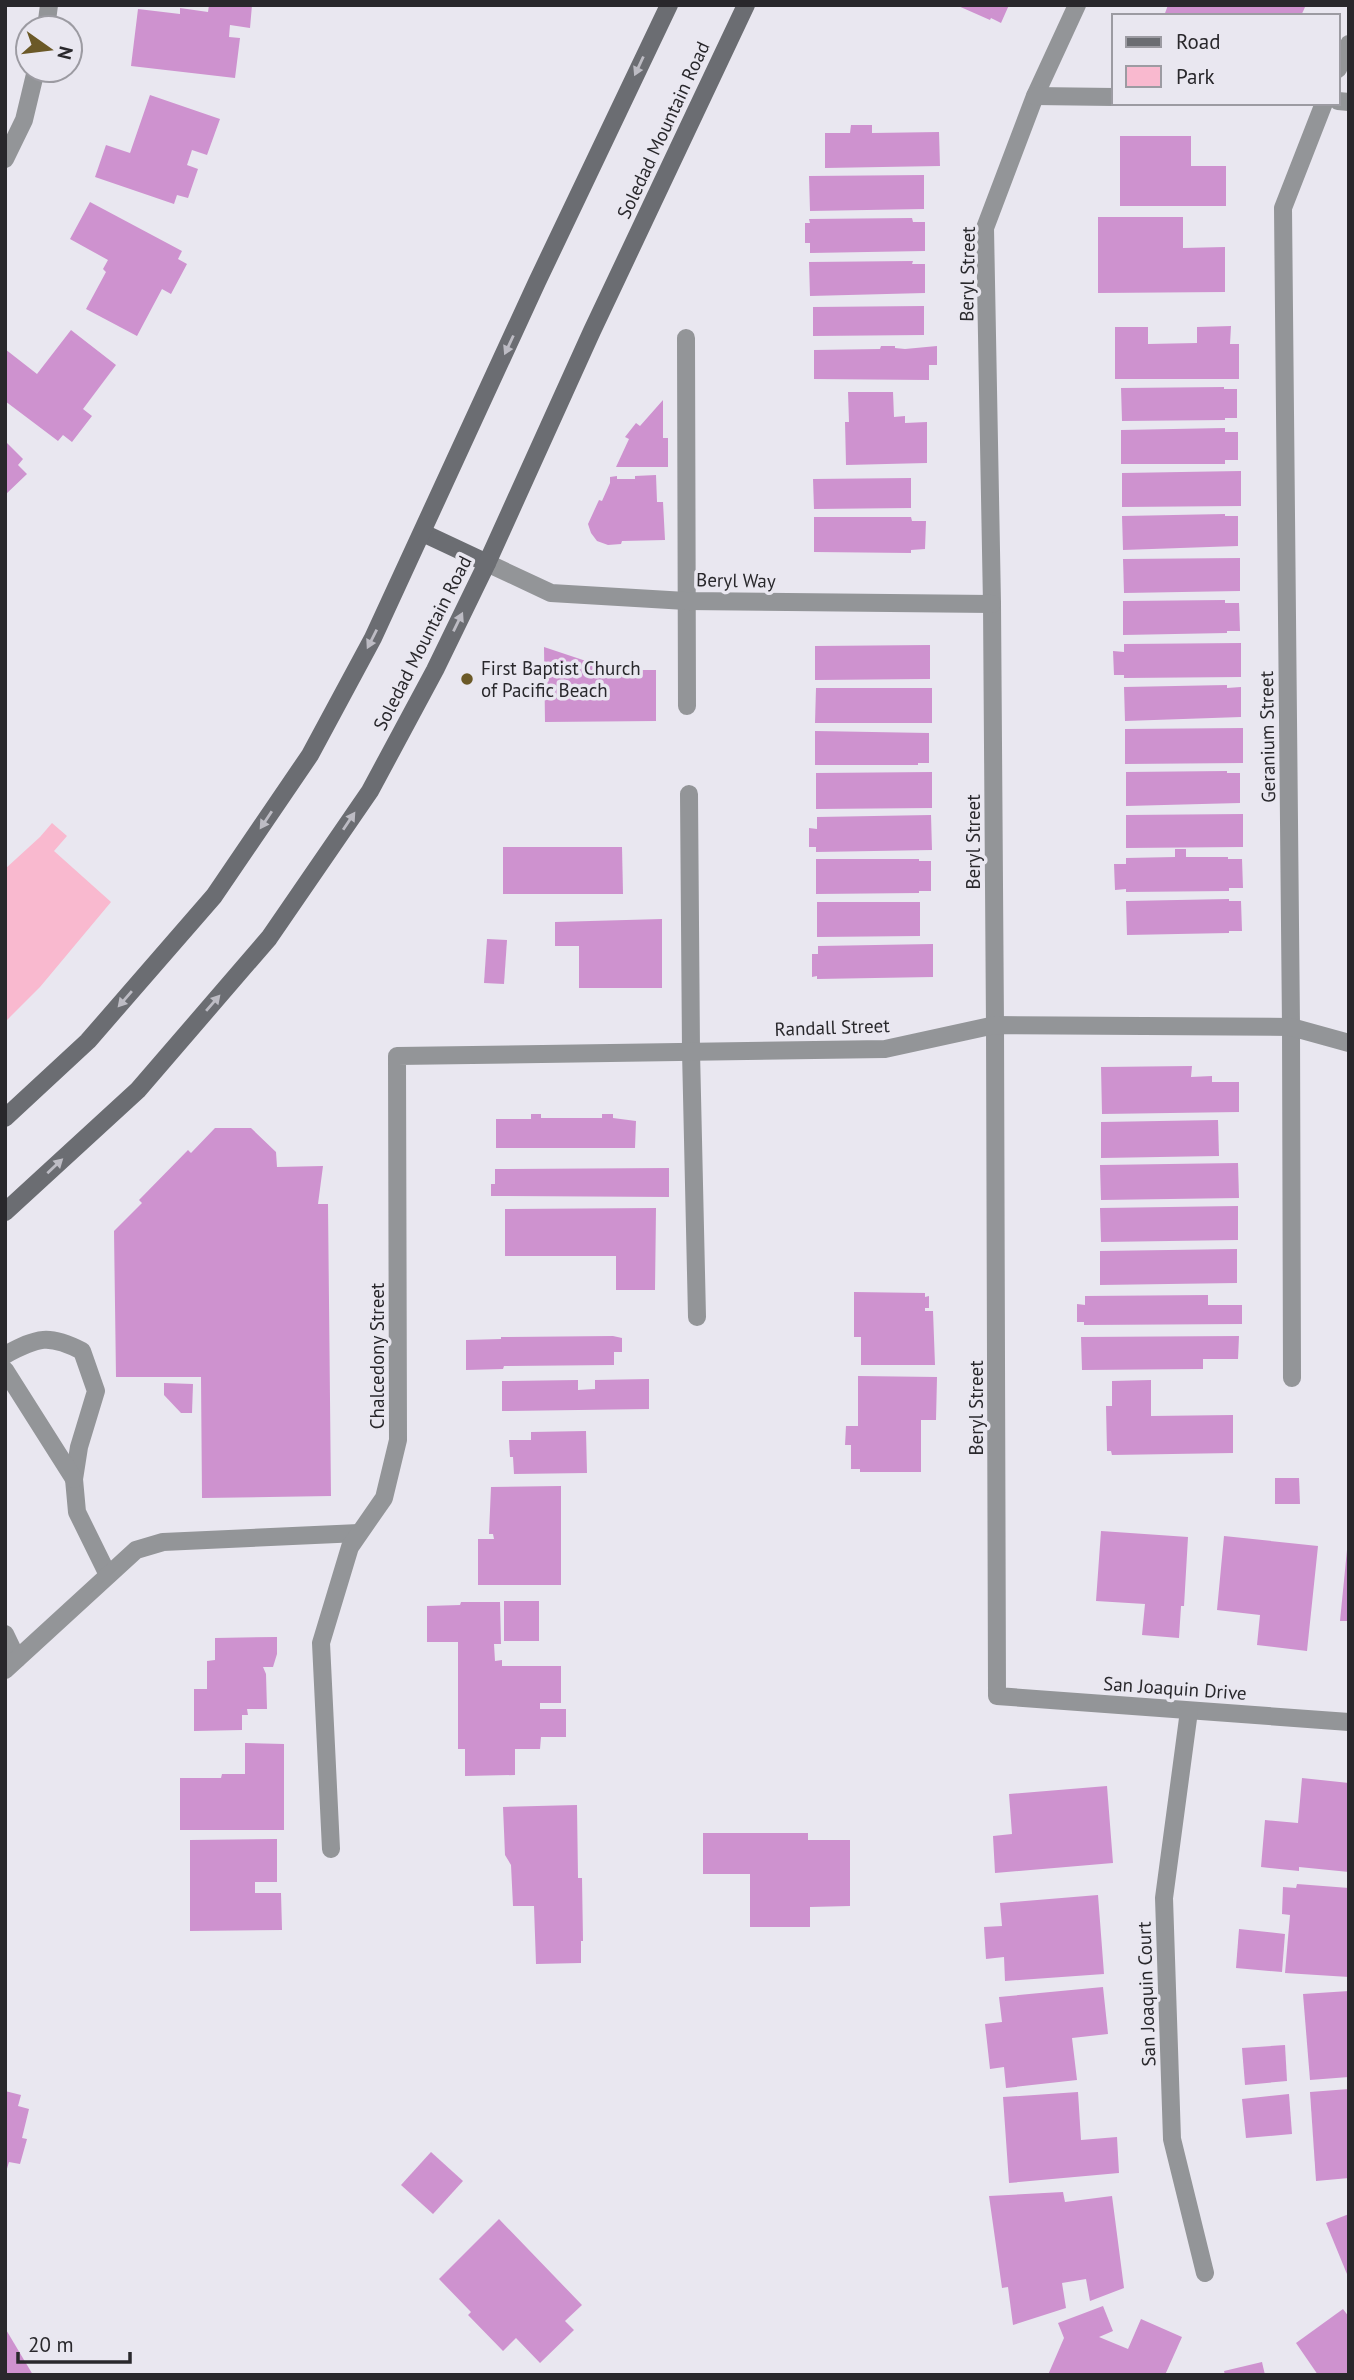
<svg xmlns="http://www.w3.org/2000/svg" width="1354" height="2380" font-family="'PT Sans',sans-serif">
  <style>
    .green { fill: #f9b9cf }
    .building { fill: #ce92cf }
    .lines { fill: none; stroke-linecap: round; stroke-linejoin: round }
    .service { stroke: #939598; stroke-width: 18 }
    .minor { stroke: #939598; stroke-width: 18 }
    .secondary { stroke: #6b6d72; stroke-width: 18 }
    .oneway { fill: #bdbcc4 }
    .poi-dot { fill: #6b5927; stroke: #e9e7f0; stroke-width: 2.5 }
    .labels { text-anchor: middle; stroke-width: 7; stroke-linejoin: round; paint-order: stroke }
    .street-label { font-size: 19px; fill: #29282c; stroke: #e9e7f0 }
    .poi-label { font-size: 19px; fill: #29282c; stroke: #e9e7f0; text-anchor: start }
  </style>
  <rect width="100%" height="100%" fill="#e9e7f0"/>
  <polygon class="green" points="52,823 67,836 54,851 111,902 40,987 5,1022 5,869 40,837"/>
  <g class="building">
    <polygon points="209,5 252,5 250,28 230,25 229,37 240,38 235,78 131,66 138,9 180,14 180,8 208,12"/>
    <polygon points="956,5 1009,5 1001,23 991,18 990,20"/>
    <polygon points="1168,5 1300,5 1305,7 1301,16 1164,16"/>
    <polygon points="150,95 220,119 207,155 192,150 187,165 198,169 188,198 177,195 174,204 95,177 106,145 130,153"/>
    <polygon points="851,125 872,125 872,133 939,132 940,166 825,168 825,133 850,133"/>
    <polygon points="1120,136 1191,136 1191,166 1226,166 1226,206 1120,206"/>
    <polygon points="924,175 924,209 810,211 809,176"/>
    <polygon points="90,202 182,251 178,259 187,264 171,294 162,289 137,336 86,309 106,272 103,269 108,260 70,239"/>
    <polygon points="1098,217 1183,217 1183,248 1225,247 1225,292 1098,293"/>
    <polygon points="912,218 913,222 925,222 925,251 810,253 810,243 805,243 805,223 810,223 809,219"/>
    <polygon points="913,261 912,264 925,264 925,293 810,296 809,262"/>
    <polygon points="924,306 924,335 813,336 813,307"/>
    <polygon points="1231,326 1230,344 1239,344 1239,379 1115,379 1115,327 1148,327 1148,344 1197,343 1197,327"/>
    <polygon points="71,330 116,365 83,409 92,416 72,442 63,435 58,441 5,401 5,349 37,374"/>
    <polygon points="881,346 895,346 895,348 905,349 937,346 937,365 929,365 929,380 814,379 814,350 880,349"/>
    <polygon points="1224,387 1224,389 1237,389 1237,418 1225,418 1225,420 1122,421 1121,388"/>
    <polygon points="848,392 893,392 894,417 905,416 905,423 927,422 927,463 846,465 845,422 849,422"/>
    <polygon points="663,400 663,438 668,438 668,467 616,467 629,439 625,437 636,423 640,426"/>
    <polygon points="1225,428 1225,432 1238,432 1238,460 1225,460 1225,464 1121,464 1121,430"/>
    <polygon points="5,441 23,459 18,465 27,474 5,495"/>
    <polygon points="1241,471 1241,506 1122,507 1122,473"/>
    <polygon points="656,475 657,502 663,502 665,540 622,541 621,544 608,545 597,541 591,533 588,524 599,500 602,501 610,483 610,477 617,476 617,479 635,479 635,476"/>
    <polygon points="911,478 911,508 814,509 813,479"/>
    <polygon points="1225,514 1225,516 1238,516 1238,546 1123,550 1122,516"/>
    <polygon points="814,517 911,517 912,521 926,521 925,549 911,550 911,553 814,552"/>
    <polygon points="1240,558 1240,591 1124,593 1123,559"/>
    <polygon points="1225,600 1225,603 1239,603 1240,631 1227,631 1227,633 1123,635 1123,601"/>
    <polygon points="1241,643 1241,677 1124,678 1124,675 1114,675 1113,651 1124,652 1124,644"/>
    <polygon points="930,645 930,679 815,680 815,646"/>
    <polygon points="544,647 613,670 656,670 656,721 545,722"/>
    <polygon points="1227,685 1227,688 1241,687 1241,717 1125,721 1124,687"/>
    <polygon points="816,688 932,688 932,723 815,723"/>
    <polygon points="1243,728 1243,763 1125,764 1125,729"/>
    <polygon points="815,731 929,733 929,763 918,763 918,765 815,765"/>
    <polygon points="1227,771 1227,773 1240,773 1240,803 1126,806 1126,772"/>
    <polygon points="932,772 932,808 816,809 816,773"/>
    <polygon points="1243,814 1243,847 1126,848 1126,815"/>
    <polygon points="931,815 932,850 816,852 816,847 809,847 809,828 817,829 817,817"/>
    <polygon points="503,847 622,847 623,894 503,894"/>
    <polygon points="1175,849 1186,849 1186,857 1228,857 1228,859 1242,859 1243,888 1229,888 1229,891 1126,892 1126,889 1115,890 1114,864 1126,864 1126,858 1175,857"/>
    <polygon points="816,859 919,859 919,861 931,861 931,891 919,891 919,893 816,894"/>
    <polygon points="1229,899 1229,901 1241,901 1242,931 1229,931 1229,933 1127,935 1126,901"/>
    <polygon points="817,902 920,902 920,936 817,937"/>
    <polygon points="662,919 662,988 579,988 579,946 555,946 555,922"/>
    <polygon points="487,939 507,940 504,984 484,983"/>
    <polygon points="933,944 933,977 817,979 817,976 812,977 812,954 818,954 818,946"/>
    <polygon points="1192,1066 1191,1077 1212,1076 1212,1082 1239,1082 1239,1112 1102,1114 1101,1067"/>
    <polygon points="531,1114 541,1114 541,1118 602,1118 602,1114 613,1114 613,1118 636,1121 635,1148 496,1148 496,1119 531,1119"/>
    <polygon points="1218,1120 1219,1156 1101,1158 1101,1122"/>
    <polygon points="215,1128 251,1128 276,1152 277,1167 323,1166 318,1204 328,1204 331,1496 202,1498 201,1377 116,1377 114,1231 142,1203 139,1200 188,1150 191,1153"/>
    <polygon points="1238,1163 1239,1198 1101,1200 1100,1165"/>
    <polygon points="669,1168 669,1197 491,1196 491,1184 495,1184 495,1169"/>
    <polygon points="1238,1206 1238,1240 1101,1242 1100,1208"/>
    <polygon points="656,1208 655,1290 616,1290 616,1256 505,1256 505,1209"/>
    <polygon points="1237,1249 1237,1283 1100,1285 1100,1251"/>
    <polygon points="854,1292 925,1293 925,1297 929,1296 929,1308 925,1308 925,1311 933,1311 935,1365 861,1365 861,1337 854,1337"/>
    <polygon points="1208,1295 1208,1305 1242,1305 1242,1324 1084,1325 1084,1322 1077,1322 1077,1304 1085,1305 1085,1296"/>
    <polygon points="613,1336 622,1338 622,1352 614,1352 614,1365 504,1366 503,1369 466,1370 466,1340 501,1339 501,1337"/>
    <polygon points="1239,1336 1238,1359 1203,1359 1203,1369 1082,1370 1081,1337"/>
    <polygon points="858,1376 937,1377 936,1420 921,1420 921,1472 860,1472 860,1469 851,1469 851,1445 845,1445 846,1426 858,1426"/>
    <polygon points="649,1379 649,1409 502,1411 502,1381 578,1380 578,1390 595,1389 595,1380"/>
    <polygon points="1151,1380 1151,1416 1233,1415 1233,1453 1112,1455 1111,1451 1107,1451 1106,1406 1112,1406 1112,1381"/>
    <polygon points="164,1383 193,1384 192,1413 181,1413 164,1395"/>
    <polygon points="586,1431 587,1473 514,1474 513,1457 510,1457 509,1440 531,1440 531,1432"/>
    <polygon points="1275,1478 1299,1478 1300,1504 1275,1504"/>
    <polygon points="561,1486 561,1585 478,1585 478,1539 494,1539 493,1534 489,1534 491,1487"/>
    <polygon points="1101,1531 1188,1537 1184,1606 1181,1606 1179,1638 1142,1635 1145,1604 1096,1601"/>
    <polygon points="1224,1536 1318,1546 1307,1651 1257,1645 1260,1615 1217,1610"/>
    <polygon points="1347,1550 1349,1551 1349,1621 1340,1621"/>
    <rect x="504" y="1601" width="35" height="40"/>
    <polygon points="461,1602 500,1602 501,1644 494,1644 495,1661 502,1660 502,1666 561,1666 561,1703 540,1703 540,1709 566,1709 566,1737 541,1737 540,1749 515,1749 515,1775 465,1776 465,1749 458,1749 458,1642 427,1642 427,1606 460,1605"/>
    <polygon points="277,1637 277,1654 273,1667 263,1667 266,1674 267,1709 247,1709 248,1715 242,1715 242,1730 194,1731 194,1689 207,1689 207,1661 215,1660 215,1638"/>
    <polygon points="245,1743 284,1744 284,1830 180,1830 180,1778 221,1778 222,1774 245,1774"/>
    <polygon points="1302,1778 1349,1783 1349,1872 1299,1867 1299,1871 1261,1867 1265,1820 1298,1823"/>
    <polygon points="1107,1786 1113,1863 995,1873 993,1836 1012,1834 1009,1794"/>
    <polygon points="577,1805 578,1878 582,1878 583,1941 581,1941 581,1963 536,1964 534,1906 513,1906 511,1865 505,1855 503,1807"/>
    <polygon points="703,1833 808,1833 808,1840 850,1840 850,1906 810,1907 810,1927 750,1927 750,1874 703,1874"/>
    <polygon points="277,1839 277,1882 255,1882 255,1893 281,1893 282,1930 190,1931 190,1840"/>
    <polygon points="1297,1884 1349,1888 1349,1977 1285,1973 1290,1915 1282,1914 1283,1887 1296,1888"/>
    <polygon points="1098,1895 1104,1974 1005,1981 1004,1957 986,1959 984,1927 1002,1926 1000,1903"/>
    <polygon points="1239,1929 1285,1934 1282,1972 1236,1968"/>
    <polygon points="1103,1987 1108,2034 1072,2038 1077,2080 1006,2088 1004,2067 990,2069 985,2024 1002,2022 999,1997"/>
    <polygon points="1349,1991 1349,2077 1310,2080 1303,1994"/>
    <polygon points="1285,2045 1287,2081 1245,2085 1242,2048"/>
    <polygon points="1349,2089 1349,2178 1316,2181 1310,2092"/>
    <polygon points="5,2091 21,2095 18,2106 29,2109 22,2138 27,2139 20,2164 9,2162 6,2172"/>
    <polygon points="1078,2092 1081,2140 1117,2137 1119,2173 1009,2183 1003,2097"/>
    <polygon points="1289,2094 1292,2134 1246,2138 1242,2099"/>
    <polygon points="431,2152 463,2181 433,2214 401,2185"/>
    <polygon points="1063,2192 1065,2202 1112,2196 1124,2288 1090,2301 1086,2279 1062,2283 1066,2308 1013,2325 1008,2287 1002,2288 989,2196"/>
    <polygon points="1349,2214 1349,2279 1326,2223"/>
    <polygon points="499,2219 582,2305 565,2321 574,2330 540,2363 516,2338 503,2351 468,2315 471,2312 439,2279"/>
    <polygon points="1103,2306 1113,2331 1099,2337 1128,2349 1141,2319 1182,2337 1165,2375 1048,2375 1064,2338 1058,2323"/>
    <polygon points="1343,2309 1349,2317 1349,2375 1318,2375 1296,2343"/>
    <polygon points="5,2328 33,2375 5,2375"/>
    <polygon points="1262,2362 1265,2375 1225,2375 1224,2371"/>
  </g>
  <g class="lines">
    <g class="service">
      <polyline points="686,338 687,706"/>
      <polyline points="689,794 691,1051 697,1317"/>
      <path d="M5,1355C38,1337 49,1334 82,1351L96,1391L79,1447L74,1479L77,1512L108,1575"/>
      <polyline points="5,1370 74,1479"/>
      <polyline points="5,1634 17,1659"/>
      <polyline points="5,1670 136,1550 163,1542 359,1533"/>
    </g>
    <g class="minor">
      <polyline points="1077,5 1035,96 985,228 992,604 995,1025 997,1696 1349,1722"/>
      <polyline points="46,28 49,5"/>
      <polyline points="1338,69 1349,44"/>
      <polyline points="1035,96 1114,97"/>
      <polyline points="1338,101 1349,102"/>
      <polyline points="5,159 24,120 36,70"/>
      <polyline points="487,563 551,593 686,601 992,604"/>
      <polyline points="1292,1378 1291,1027 1283,208 1324,103"/>
      <polyline points="1189,1711 1164,1898 1172,2139 1205,2273"/>
      <polyline points="331,1849 321,1643 350,1547 384,1498 398,1440 397,1056 885,1049 995,1025 1291,1027 1349,1043"/>
    </g>
    <g class="secondary">
      <polyline points="423,533 487,563"/>
      <polyline points="5,1118 88,1041 214,896 310,755 373,638 537,282 669,5"/>
      <polyline points="5,1212 138,1090 269,938 370,791 435,670 487,563 592,331 746,5"/>
    </g>
  </g>
  <defs><path id="oneway-solid" d="M-6-.8H1V-3.2L6.5 0L1 3.2V.8H-6Z" transform="scale(1.75)"/></defs>
  <g class="oneway">
    <use href="#oneway-solid" transform="translate(639 66) rotate(115)"/>
    <use href="#oneway-solid" transform="translate(509 345) rotate(115)"/>
    <use href="#oneway-solid" transform="translate(458 622) rotate(-64)"/>
    <use href="#oneway-solid" transform="translate(372 639) rotate(117)"/>
    <use href="#oneway-solid" transform="translate(266 820) rotate(124)"/>
    <use href="#oneway-solid" transform="translate(349 821) rotate(-56)"/>
    <use href="#oneway-solid" transform="translate(125 999) rotate(131)"/>
    <use href="#oneway-solid" transform="translate(213 1003) rotate(-49)"/>
    <use href="#oneway-solid" transform="translate(55 1166) rotate(-43)"/>
  </g>
  <circle class="poi-dot" cx="467" cy="679" r="7"/>
  <g class="labels">
    <g class="street-label">
      <text transform="translate(663 130) rotate(-65)" y="7">Soledad Mountain Road</text>
      <text transform="translate(967 274) rotate(-89)" y="7">Beryl Street</text>
      <text transform="translate(736 580) rotate(1)" y="7">Beryl Way</text>
      <text transform="translate(422 643) rotate(-63)" y="7">Soledad Mountain Road</text>
      <text transform="translate(1267 737) rotate(-91)" y="7">Geranium Street</text>
      <text transform="translate(973 842) rotate(-90)" y="7">Beryl Street</text>
      <text transform="translate(832 1027) rotate(-2)" y="7">Randall Street</text>
      <text transform="translate(377 1356) rotate(-90)" y="7">Chalcedony Street</text>
      <text transform="translate(976 1408) rotate(-90)" y="7">Beryl Street</text>
      <text transform="translate(1175 1688) rotate(4)" y="7">San Joaquin Drive</text>
      <text transform="translate(1146 1994) rotate(-92)" y="7">San Joaquin Court</text>
    </g>
    <g class="poi-label">
      <text x="481" y="675">First Baptist Church<tspan x="481" dy="22">of Pacific Beach</tspan></text>
    </g>
  </g>
  <rect width="1354" height="2380" fill="none" stroke="#29282c" stroke-width="14"/>
  <rect x="1112" y="14" width="228" height="91" fill="#e9e7f0" stroke="#9c9ba2" stroke-width="2"/>
  <rect x="1126" y="37" width="35" height="10" fill="#6b6d72" stroke="#9c9ba2" stroke-width="2"/>
  <text x="1176" y="49" font-size="21" fill="#29282c">Road</text>
  <rect x="1126" y="66" width="35" height="21" fill="#f9b9cf" stroke="#9c9ba2" stroke-width="2"/>
  <text x="1176" y="84" font-size="21" fill="#29282c">Park</text>
  <g transform="translate(49 49) rotate(104)"><circle r="33" fill="#e9e7f0" stroke="#9c9ba2" stroke-width="2"/>
  <path d="M0-5L12 26L0 18L-12 26Z" fill="#6b5927"/>
  <text y="-10" font-size="19" font-weight="bold" text-anchor="middle" fill="#29282c">N</text>
  </g>
  <path d="M18 2352v10h112v-10" fill="none" stroke="#29282c" stroke-width="3.5"/>
  <text x="28" y="2352" font-size="21" fill="#29282c" stroke="#e9e7f0" stroke-width="5" paint-order="stroke">20 m</text>
</svg>
